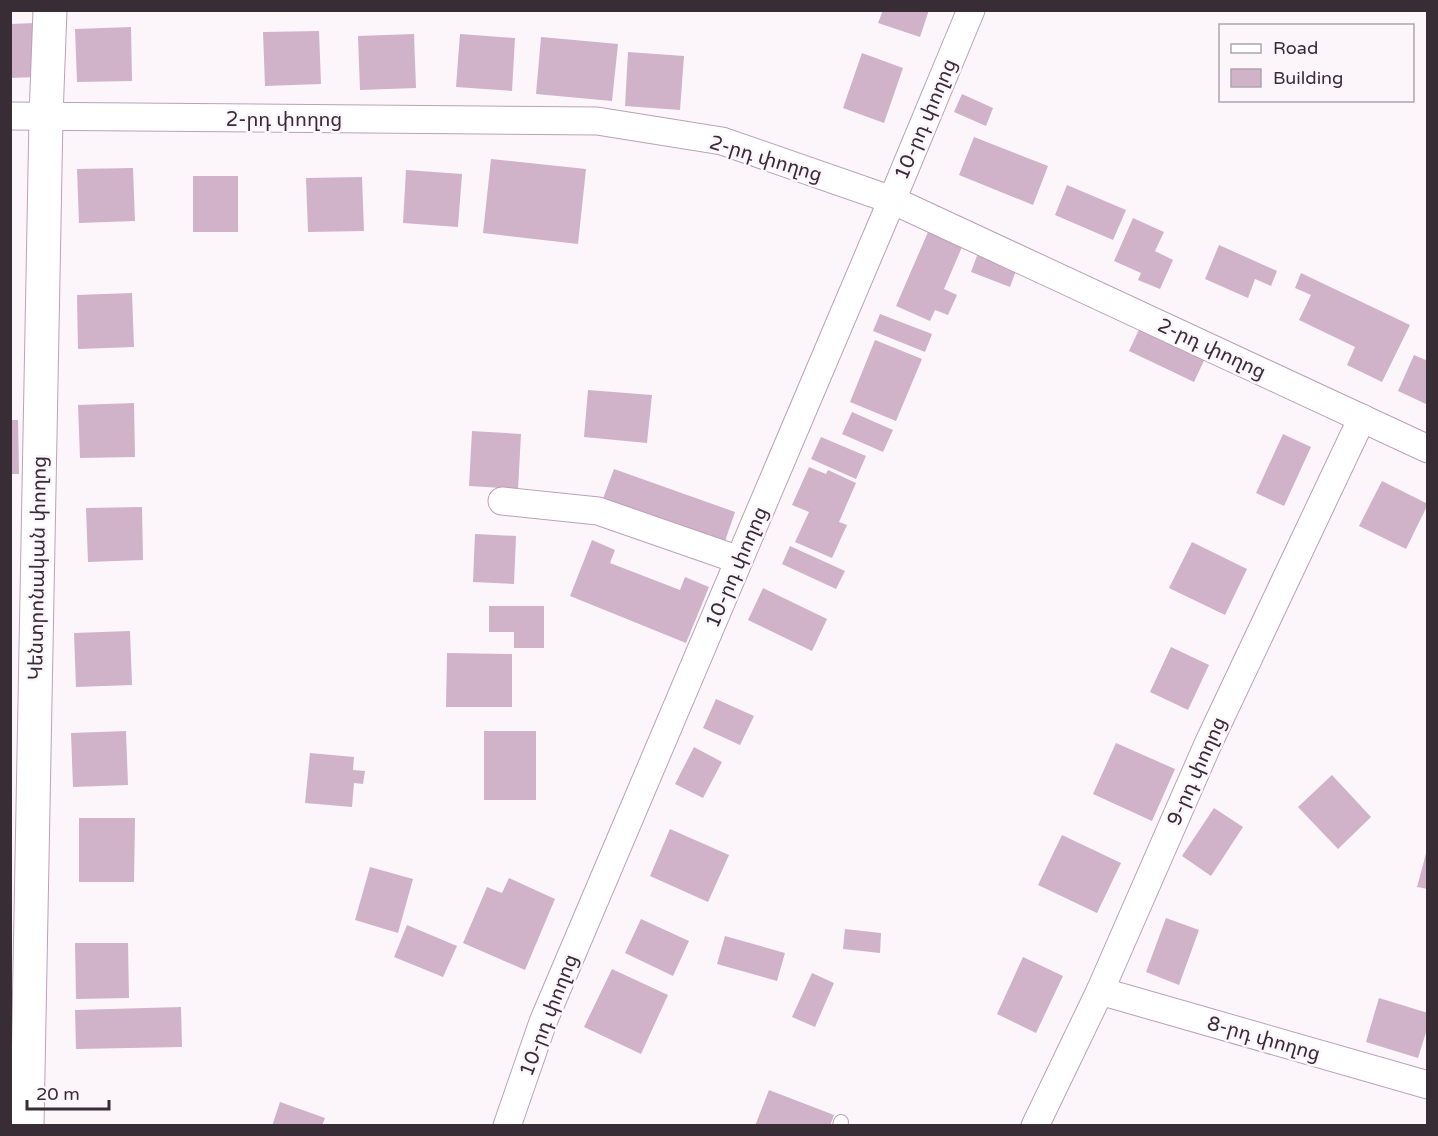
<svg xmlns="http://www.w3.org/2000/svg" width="1438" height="1136" font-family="'Varela Round','Noto Sans Armenian',sans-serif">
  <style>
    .building { fill: #d0b2c9 }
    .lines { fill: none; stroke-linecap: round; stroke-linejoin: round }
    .lane-casing { stroke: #bda0b6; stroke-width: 16 }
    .street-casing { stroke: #bda0b6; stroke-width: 29 }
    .secondary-casing { stroke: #bda0b6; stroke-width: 35 }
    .lane { stroke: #fff; stroke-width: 14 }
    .street { stroke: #fff; stroke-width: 27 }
    .secondary { stroke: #fff; stroke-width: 33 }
    .labels { text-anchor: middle; stroke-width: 5; stroke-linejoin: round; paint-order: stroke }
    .street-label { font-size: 20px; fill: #382c35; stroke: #fcf6fb }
  </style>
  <rect width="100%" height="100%" fill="#fcf6fb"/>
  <g class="building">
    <polygon points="883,10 929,10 920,37 878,23"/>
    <polygon points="35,23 37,77 10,78 10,24"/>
    <polygon points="131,27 132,81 77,82 75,29"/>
    <polygon points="319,31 321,84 265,86 263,32"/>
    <polygon points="414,34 416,88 360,90 358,36"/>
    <polygon points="460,34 515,38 512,91 456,87"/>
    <polygon points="541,37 618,44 612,101 536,94"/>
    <polygon points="628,52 684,56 680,110 625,106"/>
    <polygon points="862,53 903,68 884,123 843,108"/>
    <polygon points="962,94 993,108 986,126 954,112"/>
    <polygon points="974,137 1048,166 1033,205 959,175"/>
    <polygon points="491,159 586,169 578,244 483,233"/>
    <polygon points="133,168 135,221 79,223 77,169"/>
    <polygon points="406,170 462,174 458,227 403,223"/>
    <rect x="193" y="176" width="45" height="56"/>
    <polygon points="362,177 364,231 308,232 306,178"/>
    <polygon points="1067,185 1126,210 1113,240 1055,215"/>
    <polygon points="1133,218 1164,232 1155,251 1173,260 1160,289 1138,280 1141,273 1114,261"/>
    <polygon points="928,232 962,247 944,289 957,295 948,315 935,310 930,321 896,306"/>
    <polygon points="1219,245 1277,271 1271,286 1255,279 1248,298 1205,279"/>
    <polygon points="978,253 1017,268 1010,287 971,272"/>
    <polygon points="1301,273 1410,325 1382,382 1347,365 1355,347 1299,320 1311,295 1295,288"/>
    <polygon points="132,293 134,347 78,349 77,295"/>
    <polygon points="880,314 932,334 925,352 873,331"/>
    <polygon points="1143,321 1208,352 1194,382 1129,351"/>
    <polygon points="875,340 922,359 896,421 850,402"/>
    <polygon points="1414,355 1428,361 1428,405 1398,391"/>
    <polygon points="588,390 652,395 647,443 584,437"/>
    <polygon points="134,403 135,457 80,458 78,405"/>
    <polygon points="852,412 893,430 883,452 842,434"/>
    <polygon points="10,420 18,420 19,474 10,474"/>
    <polygon points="472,431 521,434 518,489 469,486"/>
    <polygon points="1283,434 1311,447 1284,506 1256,493"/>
    <polygon points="821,437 866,456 856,479 811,459"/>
    <polygon points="809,467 826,474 828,470 856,483 839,522 847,525 832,558 795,542 809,512 792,505"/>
    <polygon points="614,469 735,512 723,547 601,504"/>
    <polygon points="1382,481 1428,504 1406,549 1359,526"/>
    <polygon points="142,507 143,560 88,562 86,508"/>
    <polygon points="475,534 516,536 514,584 473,582"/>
    <polygon points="592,540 615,550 610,563 680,590 685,577 709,587 686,643 570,596"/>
    <polygon points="1192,542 1247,569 1225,615 1169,588"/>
    <polygon points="790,546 845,571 836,589 782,564"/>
    <polygon points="763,588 827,619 812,651 748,620"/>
    <polygon points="489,606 544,606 544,648 514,648 514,632 489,632"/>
    <polygon points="130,631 132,685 76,687 74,633"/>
    <polygon points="1171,647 1209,665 1188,710 1150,692"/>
    <polygon points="447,653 512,654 512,707 446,707"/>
    <polygon points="716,699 754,716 740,745 703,728"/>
    <polygon points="126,731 128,785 73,787 71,733"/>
    <rect x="484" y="731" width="52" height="69"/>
    <polygon points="1116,743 1175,769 1152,821 1093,794"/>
    <polygon points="694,747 722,762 703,798 675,784"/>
    <polygon points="310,753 354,757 353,770 365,771 363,784 354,783 352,807 305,803"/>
    <polygon points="1332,775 1371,817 1338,849 1298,807"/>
    <polygon points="1214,808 1243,827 1211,876 1182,856"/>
    <polygon points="79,818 135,818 134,882 79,882"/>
    <polygon points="670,829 729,855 708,902 650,876"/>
    <polygon points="1062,835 1121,863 1097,913 1038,885"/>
    <polygon points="1428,846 1428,889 1417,887"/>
    <polygon points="370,867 413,879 398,933 355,920"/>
    <polygon points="509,878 555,899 525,970 463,943 487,887 502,893"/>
    <polygon points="1166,918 1199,930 1179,985 1146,972"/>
    <polygon points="641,919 689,941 673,976 625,953"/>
    <polygon points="407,925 457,946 443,977 394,957"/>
    <polygon points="845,929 881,933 880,953 843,949"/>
    <polygon points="725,936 785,953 777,981 717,964"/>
    <polygon points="75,943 128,943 129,998 76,999"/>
    <polygon points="1023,957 1063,976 1036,1033 997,1014"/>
    <polygon points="612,969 668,995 641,1054 584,1027"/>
    <polygon points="812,973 834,983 815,1027 792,1017"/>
    <polygon points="1379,998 1428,1013 1428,1026 1418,1058 1366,1042"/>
    <polygon points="181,1007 182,1047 76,1049 75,1010"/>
    <polygon points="769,1090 834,1115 830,1126 755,1126"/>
    <polygon points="280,1102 325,1118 322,1126 272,1126"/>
  </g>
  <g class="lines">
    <defs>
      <polyline id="lane" points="840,1126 841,1122"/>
      <g id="street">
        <polyline points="10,116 597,121 722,141 892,200 1428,449"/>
        <polyline points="502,501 598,511 739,560"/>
        <polyline points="1100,991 1428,1085"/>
        <polyline points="507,1126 543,1022 892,200 971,10"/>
        <polyline points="1035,1126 1100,991 1208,744 1362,418"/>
      </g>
      <polyline id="secondary" points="27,1126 46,117 50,10"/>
    </defs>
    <use href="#lane" class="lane-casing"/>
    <use href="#street" class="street-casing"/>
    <use href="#secondary" class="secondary-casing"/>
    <use href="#lane" class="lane"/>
    <use href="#street" class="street"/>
    <use href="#secondary" class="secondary"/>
  </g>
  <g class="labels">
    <g class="street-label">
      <text x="284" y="126">2-րդ փողոց</text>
      <text transform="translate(925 119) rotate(-67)" y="7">10-րդ փողոց</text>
      <text transform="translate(766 158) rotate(17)" y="7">2-րդ փողոց</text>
      <text transform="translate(1212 348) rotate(25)" y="7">2-րդ փողոց</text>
      <text transform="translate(736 567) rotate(-67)" y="7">10-րդ փողոց</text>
      <text transform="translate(37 568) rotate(-89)" y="7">Կենտրոնական փողոց</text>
      <text transform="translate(1196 771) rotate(-66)" y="7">9-րդ փողոց</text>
      <text transform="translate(548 1015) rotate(-69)" y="7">10-րդ փողոց</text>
      <text transform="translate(1264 1038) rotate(16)" y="7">8-րդ փողոց</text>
    </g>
  </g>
  <rect width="1438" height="1136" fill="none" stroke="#382c35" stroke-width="24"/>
  <rect x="1219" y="24" width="195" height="78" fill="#fcf6fb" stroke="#aea5ac" stroke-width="1.5"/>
  <rect x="1231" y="44" width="30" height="9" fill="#ffffff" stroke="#aea5ac" stroke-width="1.5"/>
  <text x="1273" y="54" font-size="18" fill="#382c35">Road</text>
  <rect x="1231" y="69" width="30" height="18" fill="#d0b2c9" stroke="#aea5ac" stroke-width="1.5"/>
  <text x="1273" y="84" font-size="18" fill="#382c35">Building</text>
  <path d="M27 1100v9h82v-9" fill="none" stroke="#382c35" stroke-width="3"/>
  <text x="36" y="1100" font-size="18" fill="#382c35" stroke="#fcf6fb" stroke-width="4.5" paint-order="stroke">20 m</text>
</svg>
